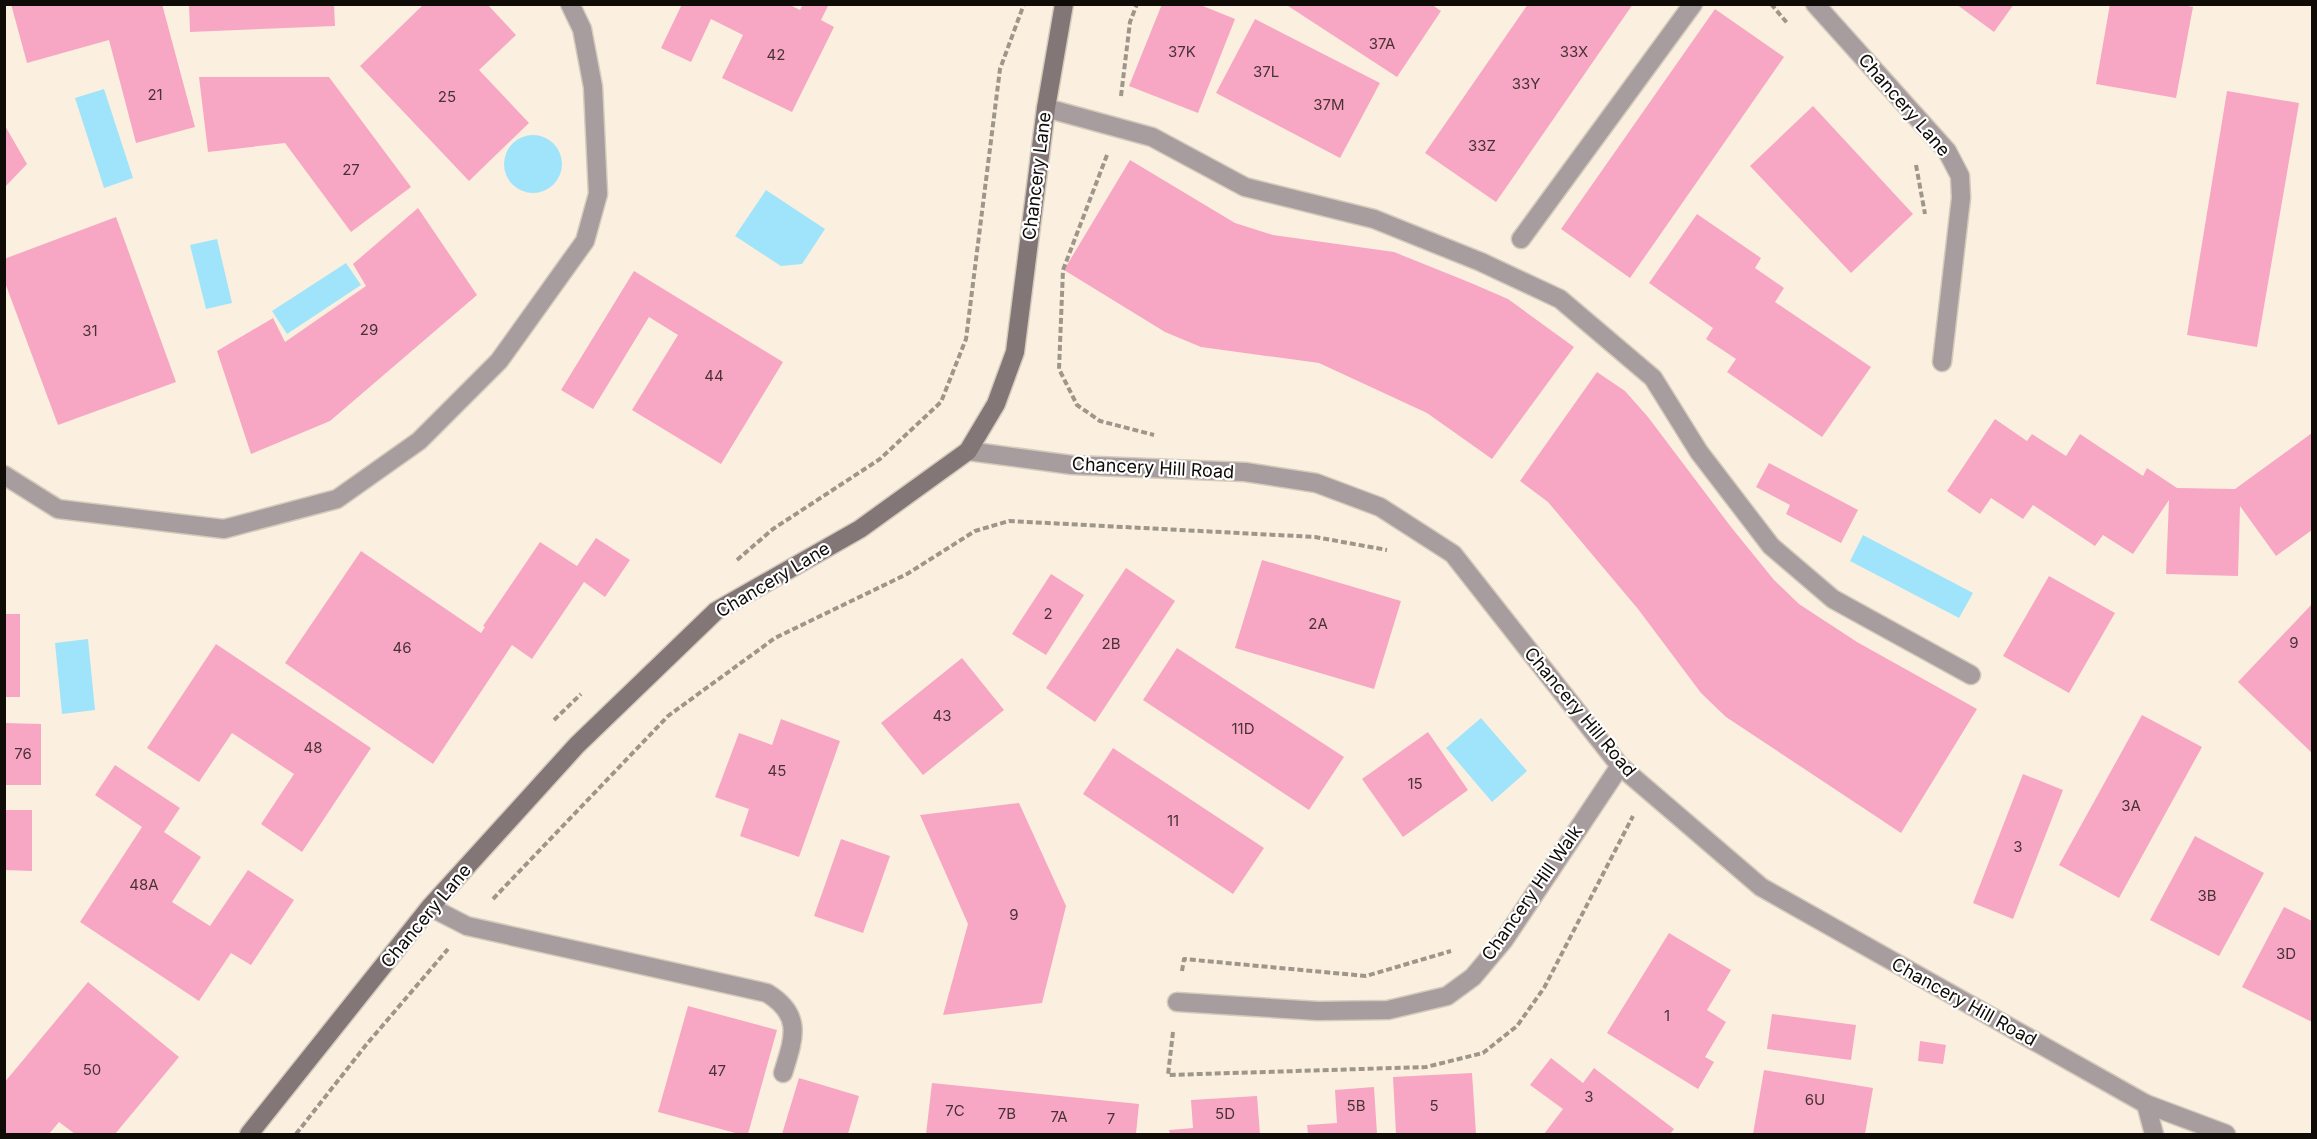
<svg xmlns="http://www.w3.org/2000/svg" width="2317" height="1139" font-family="Inter,sans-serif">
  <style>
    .water { fill: #a0e4fc }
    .building { fill: #f7a7c3 }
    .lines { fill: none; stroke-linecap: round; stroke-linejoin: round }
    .lane-casing { stroke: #d5cbbc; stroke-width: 21 }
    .street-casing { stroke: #d5cbbc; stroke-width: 21 }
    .secondary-casing { stroke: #d5cbbc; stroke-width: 21 }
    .path { stroke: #9e968a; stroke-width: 4; stroke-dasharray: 6 3; stroke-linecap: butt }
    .lane { stroke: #a79d9e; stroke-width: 18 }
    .street { stroke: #a79d9e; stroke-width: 18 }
    .secondary { stroke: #837677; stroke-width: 18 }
    .labels { text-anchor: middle; stroke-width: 4.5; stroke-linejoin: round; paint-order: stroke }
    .number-label { font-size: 15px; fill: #493235 }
    .street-label { font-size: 18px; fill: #0f0b06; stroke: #fff }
  </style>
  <rect width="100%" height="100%" fill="#fbf0df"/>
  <g class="water">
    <polygon points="104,89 133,178 104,188 75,98"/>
    <circle cx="533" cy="164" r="29"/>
    <polygon points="766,190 825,229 802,264 781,266 735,236"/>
    <polygon points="217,239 232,303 206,309 190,245"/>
    <polygon points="346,263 361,285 287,334 272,311"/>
    <polygon points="1863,535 1973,593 1959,618 1850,561"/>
    <polygon points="88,639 95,710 62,714 55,643"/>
    <polygon points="1481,718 1527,771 1492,802 1446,748"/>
  </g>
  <g class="building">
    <polygon points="11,4 162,4 195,127 136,143 109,40 27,63"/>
    <polygon points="189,4 334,4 335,26 190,32"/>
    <polygon points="424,4 487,4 516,35 479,70 529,123 469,181 360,66"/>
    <polygon points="682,4 788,4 800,10 803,4 829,4 821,20 834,27 792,112 722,78 743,35 711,19 691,62 661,48"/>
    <polygon points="1162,4 1198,4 1235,19 1198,113 1129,86"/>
    <polygon points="1285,4 1431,4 1441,11 1397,77"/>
    <polygon points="1528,4 1633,4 1496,202 1425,153"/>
    <polygon points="1956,4 2014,4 1994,32"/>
    <polygon points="2110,4 2178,4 2193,7 2176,98 2096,84"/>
    <polygon points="1715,9 1784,57 1630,278 1561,229"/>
    <polygon points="1255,19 1380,83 1340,158 1216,93"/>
    <polygon points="199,77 329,77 411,187 351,232 285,143 208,152"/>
    <polygon points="2227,91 2299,103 2257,347 2187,335"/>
    <polygon points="1813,106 1913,214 1851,273 1750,166"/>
    <polygon points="4,124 27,164 4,188"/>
    <polygon points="1130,160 1235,223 1273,235 1394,252 1471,283 1508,299 1574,347 1492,459 1427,413 1319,363 1201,347 1165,332 1064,270"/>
    <polygon points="418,208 477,295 330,421 251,454 217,351 273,318 285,342 366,286 353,264"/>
    <polygon points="1697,214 1761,258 1755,268 1784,288 1775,302 1871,367 1822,437 1727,372 1736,359 1706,339 1713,328 1649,283"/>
    <polygon points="116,217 176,382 58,425 4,280 4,259"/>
    <polygon points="634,271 783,362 721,464 632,410 678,335 649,317 593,409 561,390"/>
    <polygon points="1597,372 1625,391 1648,417 1731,527 1774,580 1799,604 1857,642 1977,709 1901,833 1726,717 1701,693 1638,609 1548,502 1520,481"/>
    <polygon points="1995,419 2027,441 2032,434 2066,456 2080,434 2143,476 2147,468 2177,488 2235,489 2312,433 2312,530 2276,556 2240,506 2238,576 2166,574 2169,500 2133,554 2103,535 2095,546 2033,505 2023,519 1991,498 1980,514 1947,491"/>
    <polygon points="1769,463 1858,510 1841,543 1786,514 1790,505 1756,487"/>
    <polygon points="596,538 630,560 605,597 584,582 532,659 512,645 433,764 285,663 361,551 481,633 485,627 483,626 540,542 577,566"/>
    <polygon points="1262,560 1401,601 1374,689 1235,648"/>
    <polygon points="1126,568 1175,601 1095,722 1046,688"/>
    <polygon points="1051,574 1084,595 1046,655 1012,634"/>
    <polygon points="2049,576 2115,613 2069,693 2003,656"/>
    <polygon points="2312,604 2312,753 2238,682"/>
    <rect x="4" y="614" width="16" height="83"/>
    <polygon points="216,644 371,748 302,852 261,824 294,774 232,733 199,782 147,748"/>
    <polygon points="1177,648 1344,757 1309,810 1143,700"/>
    <polygon points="962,658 1004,710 923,775 881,723"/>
    <polygon points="2142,715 2202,747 2119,898 2059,865"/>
    <polygon points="781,719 840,741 799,857 740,836 749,809 715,797 739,733 772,745"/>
    <polygon points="4,723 41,724 41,785 4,785"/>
    <polygon points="1428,732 1468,790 1403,837 1362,779"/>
    <polygon points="1113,748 1264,848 1233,894 1083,794"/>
    <polygon points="115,765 180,808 164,832 201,857 172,902 210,926 248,870 294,900 251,965 231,953 199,1001 80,922 142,827 95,795"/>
    <polygon points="2023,774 2063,790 2013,919 1973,903"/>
    <polygon points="1019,803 1066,906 1042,1003 943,1015 968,924 920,815"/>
    <polygon points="4,810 32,810 32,871 4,870"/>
    <polygon points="2195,836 2264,873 2219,956 2150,920"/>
    <polygon points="841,839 890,856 863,933 814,916"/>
    <polygon points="2284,907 2312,921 2312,1022 2242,987"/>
    <polygon points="1669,933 1731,970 1707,1010 1726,1022 1705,1057 1714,1062 1698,1089 1607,1033"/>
    <polygon points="88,982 179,1057 115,1134 75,1134 59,1122 49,1134 4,1134 4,1083"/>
    <polygon points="688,1006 777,1030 748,1134 739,1134 658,1112"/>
    <polygon points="1772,1014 1856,1025 1851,1060 1767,1049"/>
    <polygon points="1920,1041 1946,1045 1943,1064 1918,1061"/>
    <polygon points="1551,1058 1583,1083 1594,1068 1674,1129 1670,1134 1544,1134 1563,1109 1530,1085"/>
    <polygon points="1764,1070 1873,1088 1865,1134 1753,1134"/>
    <polygon points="1472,1073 1476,1134 1396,1134 1393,1077"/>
    <polygon points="799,1078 859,1096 848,1134 782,1134"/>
    <polygon points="932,1083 1139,1104 1136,1134 926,1134"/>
    <polygon points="1374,1087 1377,1134 1308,1134 1307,1125 1337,1123 1335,1090"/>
    <polygon points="1257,1096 1260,1134 1170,1134 1169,1130 1193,1128 1191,1100"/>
  </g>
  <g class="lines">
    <defs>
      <polyline id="lane" points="1046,108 1152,137 1245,187 1374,219 1481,262 1560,299 1653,378 1699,452 1771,546 1833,599 1971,675"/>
      <g id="street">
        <polyline points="1815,4 1947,151 1960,176 1961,198 1942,362"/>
        <polyline points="1521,239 1693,4"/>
        <polyline points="968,451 1072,465 1245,472 1316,483 1380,507 1453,554 1620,766 1761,887 2146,1104 2226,1134"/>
        <polyline points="4,475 58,509 224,529 337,499 419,441 499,361 585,241 598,194 593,87 582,29 570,4"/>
        <path d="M430,907L467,926L767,993C803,1015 794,1038 783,1073"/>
        <polyline points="1177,1002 1318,1011 1388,1010 1447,996 1473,977 1504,940 1620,766"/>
        <polyline points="2146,1104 2154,1134"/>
      </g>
      <polyline id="secondary" points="249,1134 430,907 577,745 716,611 860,529 968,451 996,404 1015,352 1046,108 1064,4"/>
    </defs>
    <use href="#lane" class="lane-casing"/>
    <use href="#street" class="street-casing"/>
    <use href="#secondary" class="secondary-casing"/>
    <g class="path">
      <polyline points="1771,4 1788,24"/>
      <polyline points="1121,96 1130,22 1137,4"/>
      <polyline points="1107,155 1063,270 1059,369 1077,405 1100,421 1154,435"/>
      <polyline points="1916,165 1925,214"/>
      <polyline points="737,560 773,529 880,459 941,402 966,339 1000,69 1024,4"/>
      <polyline points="554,720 581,694"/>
      <polyline points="493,899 668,716 775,638 907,574 975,531 1009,521 1315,537 1387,550"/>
      <polyline points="1182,971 1184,959 1366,976 1451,951"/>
      <polyline points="1173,1032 1168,1075 1426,1067 1483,1053 1517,1026 1544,988 1633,816"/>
      <polyline points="296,1134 366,1045 448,949"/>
    </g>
    <use href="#lane" class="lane"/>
    <use href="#street" class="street"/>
    <use href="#secondary" class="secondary"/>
  </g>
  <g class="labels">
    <g class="number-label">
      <text x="1382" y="49">37A</text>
      <text x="1182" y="57">37K</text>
      <text x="1574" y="57">33X</text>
      <text x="776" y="60">42</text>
      <text x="1266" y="77">37L</text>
      <text x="1526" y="89">33Y</text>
      <text x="155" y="100">21</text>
      <text x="447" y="102">25</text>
      <text x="1329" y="110">37M</text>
      <text x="1482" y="151">33Z</text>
      <text x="351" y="175">27</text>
      <text x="369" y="335">29</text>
      <text x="90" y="336">31</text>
      <text x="714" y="381">44</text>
      <text x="1048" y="619">2</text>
      <text x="1318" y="629">2A</text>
      <text x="2294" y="648">9</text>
      <text x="1111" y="649">2B</text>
      <text x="402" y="653">46</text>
      <text x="942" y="721">43</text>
      <text x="1243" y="734">11D</text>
      <text x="313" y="753">48</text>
      <text x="23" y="759">76</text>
      <text x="777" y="776">45</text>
      <text x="1415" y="789">15</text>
      <text x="2131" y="811">3A</text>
      <text x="1173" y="826">11</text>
      <text x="2018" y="852">3</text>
      <text x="144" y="890">48A</text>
      <text x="2207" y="901">3B</text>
      <text x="1014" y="920">9</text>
      <text x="2286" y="959">3D</text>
      <text x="1667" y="1021">1</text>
      <text x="92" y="1075">50</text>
      <text x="717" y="1076">47</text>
      <text x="1589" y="1102">3</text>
      <text x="1815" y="1105">6U</text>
      <text x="1356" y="1111">5B</text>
      <text x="1434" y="1111">5</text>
      <text x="955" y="1116">7C</text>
      <text x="1007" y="1119">7B</text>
      <text x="1225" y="1119">5D</text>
      <text x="1059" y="1122">7A</text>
      <text x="1111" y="1124">7</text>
    </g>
    <g class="street-label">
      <text transform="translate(1904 105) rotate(49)" y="6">Chancery Lane</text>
      <text transform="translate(1037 176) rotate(-83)" y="6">Chancery Lane</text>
      <text transform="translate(1153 468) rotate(3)" y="6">Chancery Hill Road</text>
      <text transform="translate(773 580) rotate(-31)" y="6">Chancery Lane</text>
      <text transform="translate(1580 712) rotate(50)" y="6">Chancery Hill Road</text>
      <text transform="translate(1532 893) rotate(-55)" y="6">Chancery Hill Walk</text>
      <text transform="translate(426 916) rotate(-50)" y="6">Chancery Lane</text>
      <text transform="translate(1964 1002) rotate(29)" y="6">Chancery Hill Road</text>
    </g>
  </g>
  <rect width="2317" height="1139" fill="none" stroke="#0f0b06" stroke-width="12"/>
</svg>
